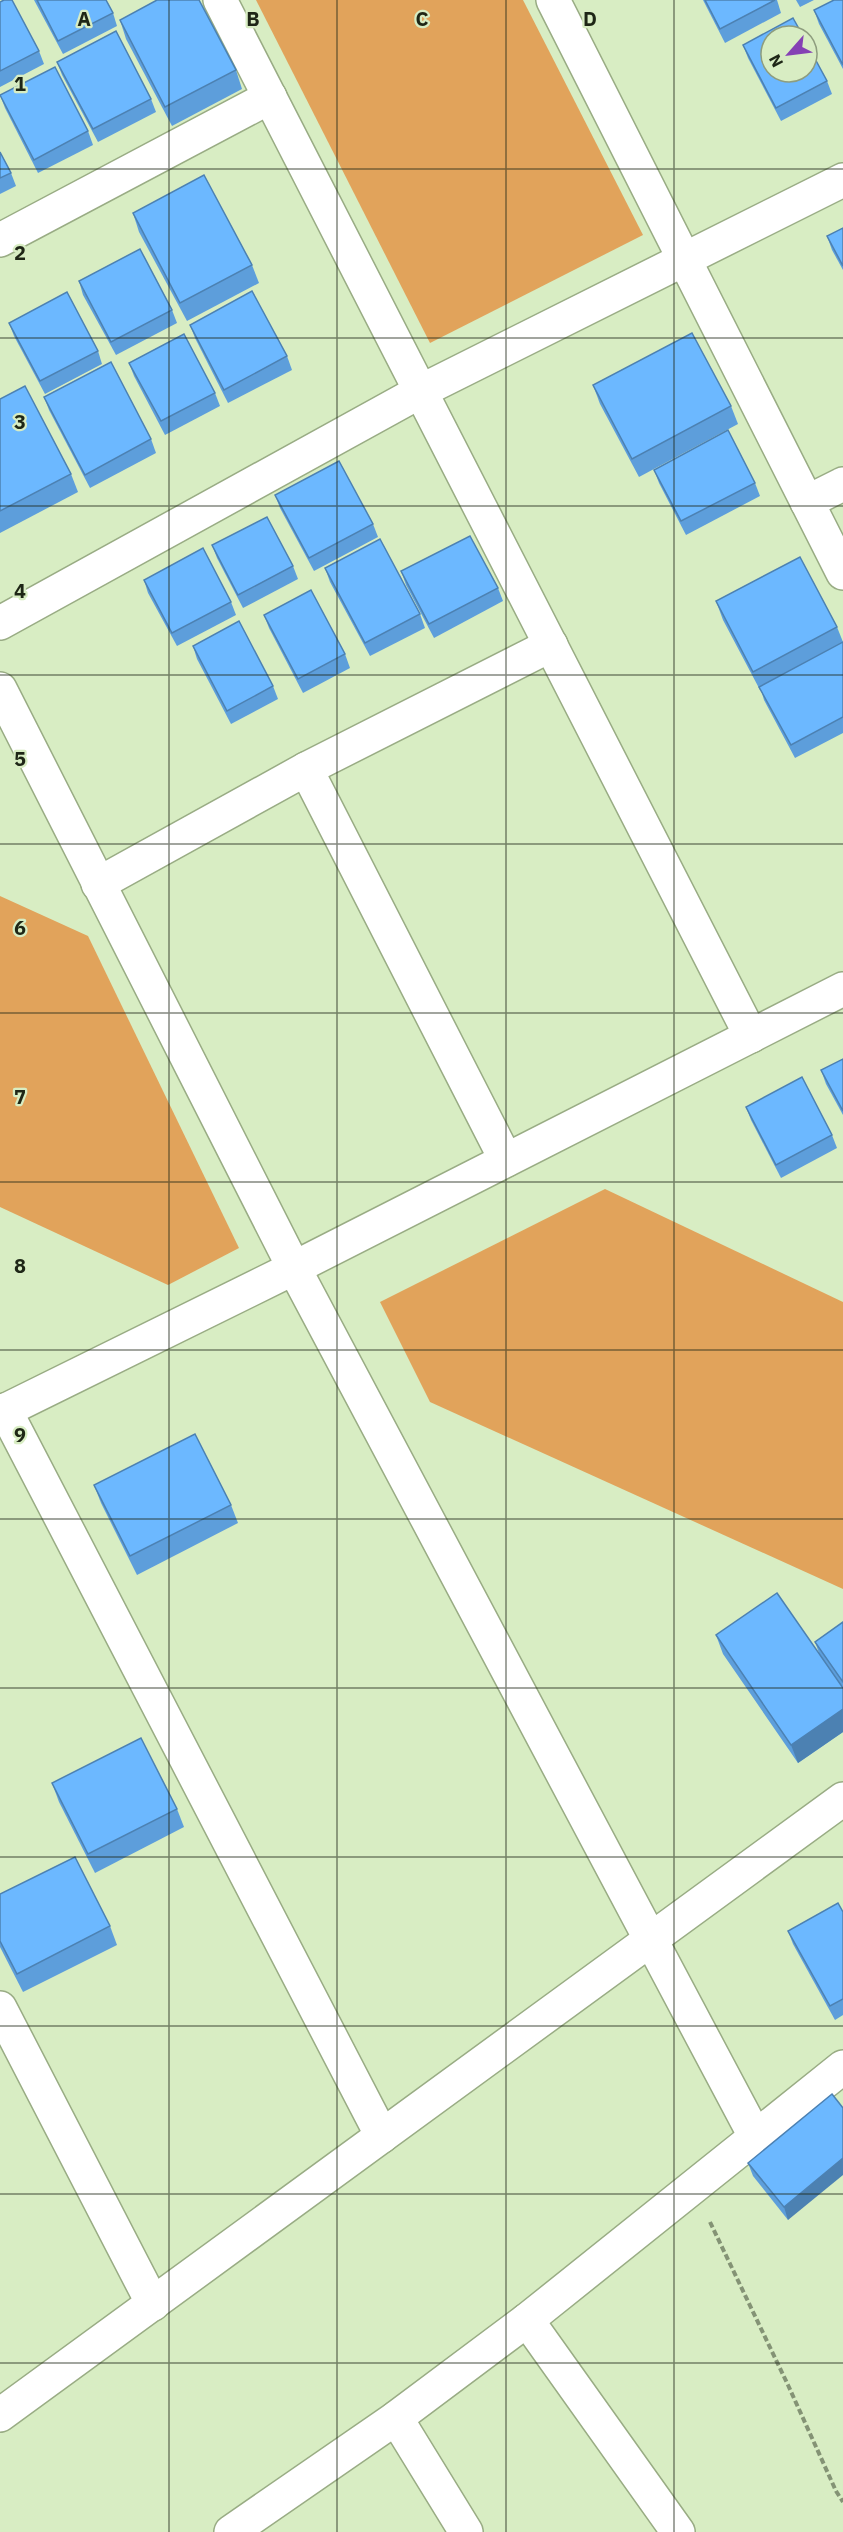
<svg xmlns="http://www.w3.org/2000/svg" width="843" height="2532" font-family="'IBM Plex Sans',sans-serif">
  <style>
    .green { fill: #e1a35b }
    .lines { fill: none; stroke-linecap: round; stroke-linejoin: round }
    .street-casing { stroke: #99ac84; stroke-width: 36 }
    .path { stroke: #849375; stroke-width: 4; stroke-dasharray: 6 3; stroke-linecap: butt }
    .street { stroke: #fff; stroke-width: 33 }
    .wall { fill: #5d9edb }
    .shaded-wall { fill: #4c81b2 }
    .building { fill: #6cb8ff; stroke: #4c81b2; stroke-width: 1.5 }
    .grid { fill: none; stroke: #1e2616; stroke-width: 1.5; stroke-opacity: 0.55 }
    .grid-label { font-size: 20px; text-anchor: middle; font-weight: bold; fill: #1e2616; stroke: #d8edc3; stroke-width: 4.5; stroke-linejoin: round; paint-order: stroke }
  </style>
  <rect width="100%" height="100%" fill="#d8edc3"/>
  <g class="green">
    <polygon points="256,0 523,0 643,235 430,343"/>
    <polygon points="0,896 88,936 239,1248 168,1285 0,1207"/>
    <polygon points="605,1189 843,1302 843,1589 430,1402 380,1302"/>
  </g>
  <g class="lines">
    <defs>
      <g id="street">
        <polyline points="220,0 751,1036"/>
        <polyline points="553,0 843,573"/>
        <polyline points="0,240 270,97"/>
        <polyline points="807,502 843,484"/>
        <polyline points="0,623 421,391 843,180"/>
        <polyline points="0,689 294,1268 755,2136"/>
        <polyline points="306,769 506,1160"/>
        <polyline points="98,884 306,769 551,645"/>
        <polyline points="5,1410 382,2136"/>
        <polyline points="0,1413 294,1268 843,989"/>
        <polyline points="0,2008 153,2304"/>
        <polyline points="527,2320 678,2532"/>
        <polyline points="0,2415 843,1799"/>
        <polyline points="396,2418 466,2532"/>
        <polyline points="231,2532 396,2418 527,2320 843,2067"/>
      </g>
    </defs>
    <use href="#street" class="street-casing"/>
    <polyline class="path" points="710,2222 788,2385 836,2491 843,2502"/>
    <use href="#street" class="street"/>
  </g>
  <g class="wall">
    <polygon points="34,0 106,0 113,13 117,26 63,54"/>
    <polygon points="703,0 777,0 781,13 725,43"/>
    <polygon points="796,0 814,0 800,7"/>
    <polygon points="843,0 843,69 819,24 814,10"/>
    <polygon points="0,2 39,51 44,64 0,87"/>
    <polygon points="120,20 236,70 242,89 172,126 126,39"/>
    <polygon points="743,45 827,81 832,94 781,121 748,58"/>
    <polygon points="57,62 151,99 156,112 98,142 62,75"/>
    <polygon points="0,95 88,131 93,145 38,173 5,108"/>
    <polygon points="0,152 11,173 16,186 0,194"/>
    <polygon points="133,213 252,265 259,283 187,321 139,232"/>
    <polygon points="843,228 843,270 832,250 827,236"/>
    <polygon points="79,281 172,310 177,323 116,355 83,295"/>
    <polygon points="9,323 98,351 102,364 45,394 14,336"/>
    <polygon points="190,325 287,356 292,370 228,403 195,338"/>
    <polygon points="129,363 215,393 220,406 165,435 134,376"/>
    <polygon points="593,385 731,406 738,424 639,477 600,404"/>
    <polygon points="44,397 151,439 156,453 90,488 49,410"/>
    <polygon points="0,399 71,474 78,492 0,533"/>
    <polygon points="654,470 755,483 760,496 686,535 659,483"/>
    <polygon points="275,495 373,524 378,537 314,571 280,508"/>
    <polygon points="212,545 293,566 298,579 243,608 217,558"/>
    <polygon points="325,568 420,614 425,628 370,656 330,582"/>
    <polygon points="401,571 498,588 503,601 434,638 406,585"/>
    <polygon points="144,580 231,602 236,615 177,646 148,593"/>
    <polygon points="716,601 837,627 843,642 843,733 795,758 764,700 761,690 760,690 723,620"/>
    <polygon points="264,615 345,654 350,668 303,693 269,628"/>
    <polygon points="193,646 273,686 278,699 231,724 197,659"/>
    <polygon points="843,1059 843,1115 826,1084 821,1070"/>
    <polygon points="746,1107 832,1135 837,1148 781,1178 751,1120"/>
    <polygon points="94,1485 231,1505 238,1523 137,1575 101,1503"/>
    <polygon points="843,1622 843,1732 798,1763 723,1654 716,1635 819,1653 815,1642"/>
    <polygon points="52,1783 177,1809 184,1827 95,1873 59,1802"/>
    <polygon points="0,1894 110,1926 117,1945 23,1992 0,1947"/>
    <polygon points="843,1912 843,2015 835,2020 793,1944 788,1931"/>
    <polygon points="832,2094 788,2220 753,2176 748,2163"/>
  </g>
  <g class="shaded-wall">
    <polygon points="843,1709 843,1732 798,1763 791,1745"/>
    <polygon points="843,2158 843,2175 788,2220 784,2207"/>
  </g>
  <g class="building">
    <polygon points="4,0 12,0 39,51 0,71 0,2"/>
    <polygon points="37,0 106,0 113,13 58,41"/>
    <polygon points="157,0 199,0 236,70 165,107 120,20"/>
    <polygon points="705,0 775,0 720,29"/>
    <polygon points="834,0 843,0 843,65 814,10"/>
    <polygon points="793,18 803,36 771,36 771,72 807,72 807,44 827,81 776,108 743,45"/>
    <polygon points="116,31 151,99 93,129 57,62"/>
    <polygon points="55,67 88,131 34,160 0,95"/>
    <polygon points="0,152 11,173 0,178"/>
    <polygon points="204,175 252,265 180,303 133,213"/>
    <polygon points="843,228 843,266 827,236"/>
    <polygon points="140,249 172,310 111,342 79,281"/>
    <polygon points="252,291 287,356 224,390 190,325"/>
    <polygon points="67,292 98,351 40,381 9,323"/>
    <polygon points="692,333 731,406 632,459 593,385"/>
    <polygon points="184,334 215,393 161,421 129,363"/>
    <polygon points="111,362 151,439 85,475 44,397"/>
    <polygon points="25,386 71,474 0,511 0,399"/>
    <polygon points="728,430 755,483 681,521 654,470"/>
    <polygon points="339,461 373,524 309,558 275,495"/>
    <polygon points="267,517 293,566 238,595 212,545"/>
    <polygon points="470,536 498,588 429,624 401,571"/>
    <polygon points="380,539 420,614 365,643 325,568"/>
    <polygon points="203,548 231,602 172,633 144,580"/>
    <polygon points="800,557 837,627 753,672 716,601"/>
    <polygon points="311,590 345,654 298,679 264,615"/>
    <polygon points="239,621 273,686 227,711 193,646"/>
    <polygon points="843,642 843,717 791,745 759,687"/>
    <polygon points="843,1059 843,1111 821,1070"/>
    <polygon points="802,1077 832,1135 776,1165 746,1107"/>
    <polygon points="195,1434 231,1505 130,1556 94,1485"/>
    <polygon points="777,1593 843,1688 843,1709 791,1745 716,1635"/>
    <polygon points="843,1622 843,1682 815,1642"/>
    <polygon points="141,1738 177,1809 88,1854 52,1783"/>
    <polygon points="75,1857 110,1926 17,1974 0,1941 0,1894"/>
    <polygon points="838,1903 843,1912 843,1999 830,2006 788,1931"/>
    <polygon points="832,2094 843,2108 843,2158 784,2207 748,2163"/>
  </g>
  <path class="grid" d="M169,0V2532M337,0V2532M506,0V2532M674,0V2532M0,169H843M0,338H843M0,506H843M0,675H843M0,844H843M0,1013H843M0,1182H843M0,1350H843M0,1519H843M0,1688H843M0,1857H843M0,2026H843M0,2194H843M0,2363H843"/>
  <g class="grid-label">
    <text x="84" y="26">A</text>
    <text x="253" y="26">B</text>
    <text x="422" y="26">C</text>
    <text x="590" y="26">D</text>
    <text x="20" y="91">1</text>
    <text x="20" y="260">2</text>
    <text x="20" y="429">3</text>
    <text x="20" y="598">4</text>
    <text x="20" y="766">5</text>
    <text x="20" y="935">6</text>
    <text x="20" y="1104">7</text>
    <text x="20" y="1273">8</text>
    <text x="20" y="1442">9</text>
  </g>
  <g transform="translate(789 54) rotate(242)"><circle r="28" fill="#d8edc3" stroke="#8e9d7e" stroke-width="1.5"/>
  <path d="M0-4.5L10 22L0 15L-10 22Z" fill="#8541b4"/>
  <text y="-9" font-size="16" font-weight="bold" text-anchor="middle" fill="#1e2616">N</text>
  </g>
</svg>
